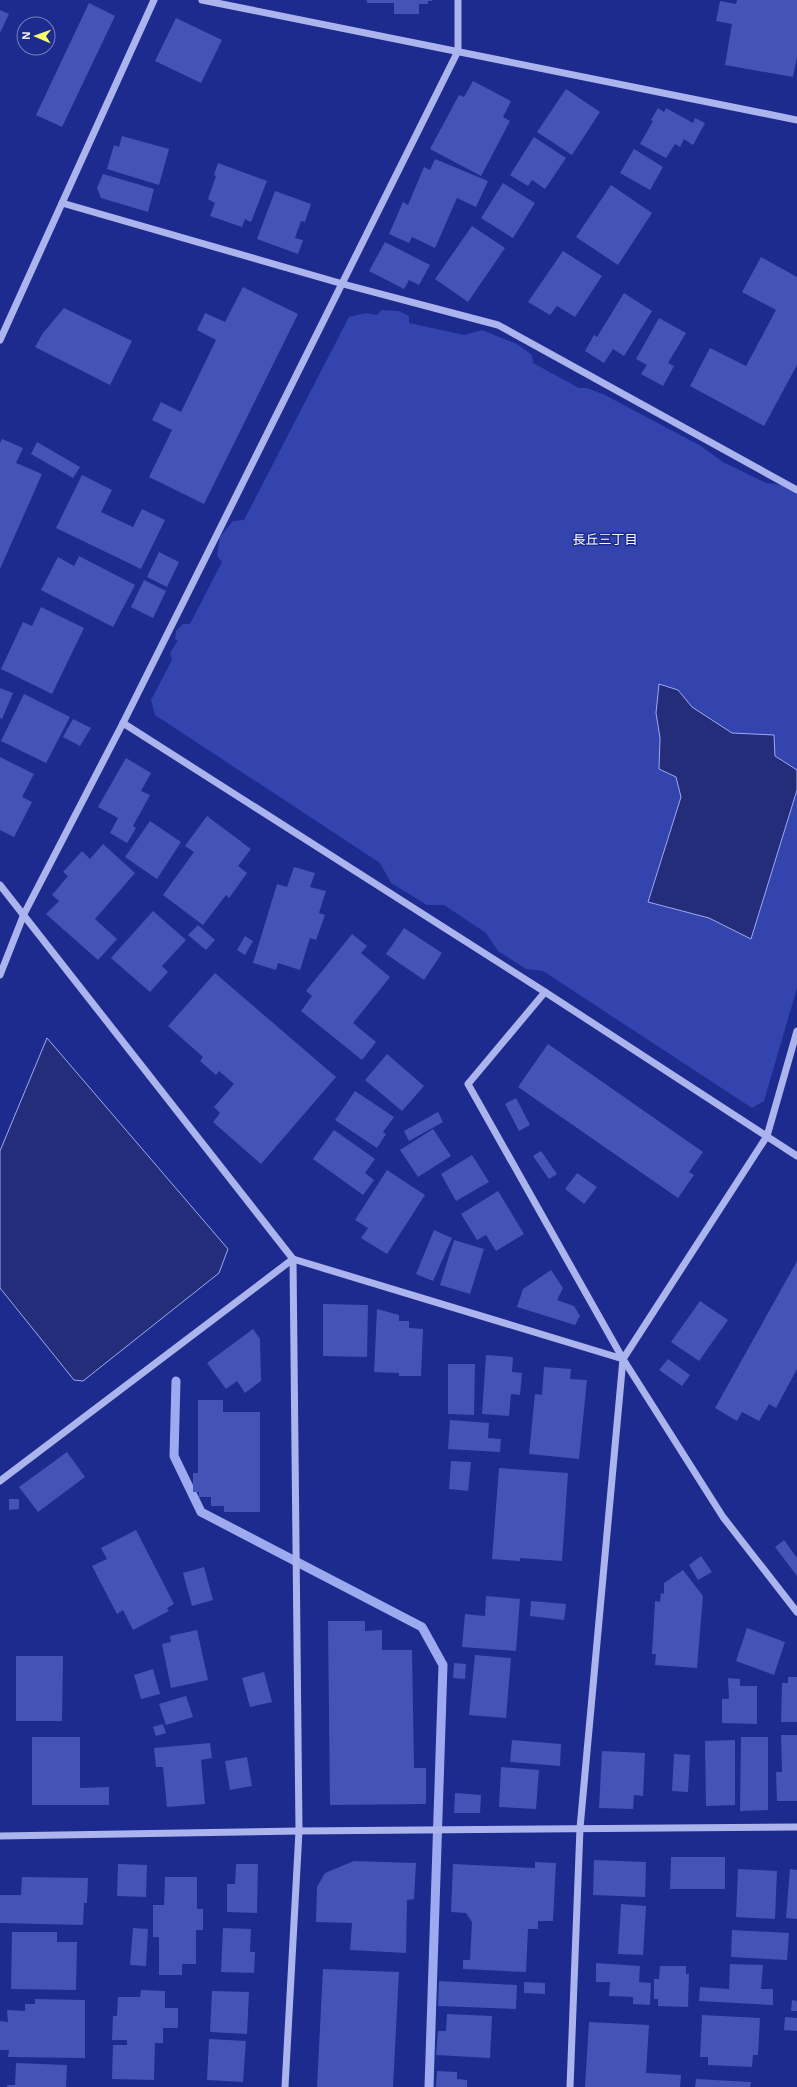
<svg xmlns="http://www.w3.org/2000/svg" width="797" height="2087" font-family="Helvetica,'Noto Sans JP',sans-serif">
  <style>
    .green { fill: #3444ae }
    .water { fill: #242d7a; stroke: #9eaaef }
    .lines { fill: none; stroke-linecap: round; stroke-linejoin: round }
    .stream { stroke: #9eaaef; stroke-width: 9 }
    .building { fill: #4553b6 }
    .minor { stroke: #abb4ed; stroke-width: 7 }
    .labels { text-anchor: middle; stroke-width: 3; stroke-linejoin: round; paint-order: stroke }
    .neighbourhood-label { font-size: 13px; fill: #fff; stroke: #1d2a8e }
  </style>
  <rect width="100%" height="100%" fill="#1d2a8e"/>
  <polygon class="green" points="382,310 399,311 409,316 409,323 464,335 482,330 517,344 532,355 533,363 579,388 587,388 605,395 701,446 723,462 766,483 797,487 797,988 764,1101 752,1108 543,971 526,969 498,951 486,933 444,905 427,905 391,883 380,863 155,715 151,700 172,660 170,653 178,640 175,639 176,631 183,624 190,624 222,562 217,556 220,537 233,521 244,520 349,317 366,313 377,315"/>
  <g class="water">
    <polygon points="659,684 678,690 692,707 732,733 774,735 775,756 797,770 797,790 751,939 709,918 648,902 681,797 676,777 659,769 660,738 656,713"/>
    <polygon points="47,1038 228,1249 219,1273 83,1381 74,1380 0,1288 0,1151"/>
  </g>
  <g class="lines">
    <polyline class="stream" points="176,1381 174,1456 201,1512 422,1627 443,1665 429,2087"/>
  </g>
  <g class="building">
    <polygon points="367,0 432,0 432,1 428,1 428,4 419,4 419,14 394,14 394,3 367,3"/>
    <polygon points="737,0 797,0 797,57 793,77 725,65 732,24 716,21 720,1 736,4"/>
    <polygon points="89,3 115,16 62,127 36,115"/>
    <polygon points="0,10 9,14 0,33"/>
    <polygon points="176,18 222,40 201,83 155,61"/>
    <polygon points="473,81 511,101 503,117 510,121 481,176 430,149 459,95 464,97"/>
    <polygon points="566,89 600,112 572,155 537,132"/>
    <polygon points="658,108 664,112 666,108 693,123 695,118 705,123 693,145 684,139 680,147 675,144 666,158 640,144 653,121 651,120"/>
    <polygon points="122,136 169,149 159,185 107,169 114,145 119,147"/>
    <polygon points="534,137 566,158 545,189 532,180 528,186 510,175"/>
    <polygon points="634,149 663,167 650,190 620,173"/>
    <polygon points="435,159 488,181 476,207 457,198 435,248 412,237 409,243 389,234 403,202 408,205 424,167 430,170"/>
    <polygon points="218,163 267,181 251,222 245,219 242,227 210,216 215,203 208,199 216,176 214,175"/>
    <polygon points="103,174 154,189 148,212 101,198 97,188"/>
    <polygon points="503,183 535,203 513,238 481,218"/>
    <polygon points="611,185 652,213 618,265 576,237"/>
    <polygon points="275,191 311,204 305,222 301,221 295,238 303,240 298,254 257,239"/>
    <polygon points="472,226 505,248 468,302 435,279"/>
    <polygon points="385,242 430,265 419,285 409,280 404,289 369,271"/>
    <polygon points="563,251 602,276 575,317 557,306 550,315 528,302"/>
    <polygon points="761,257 797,277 797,365 764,426 690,386 710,348 746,366 776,310 742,292"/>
    <polygon points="243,287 298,314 204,504 149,477 172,430 152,420 161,402 181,412 216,340 197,330 205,313 225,322"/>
    <polygon points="624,293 652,311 624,356 613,349 604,363 585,351 594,335 597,337"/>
    <polygon points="64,308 132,341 110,385 35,347 43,333"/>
    <polygon points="659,318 686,333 668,363 674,366 663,386 641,374 647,365 636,359"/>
    <polygon points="2,439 23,448 16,463 42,474 0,569 0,443"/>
    <polygon points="37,442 80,467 73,478 31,454"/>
    <polygon points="82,475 112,490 101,512 133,527 142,509 165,520 141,569 56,528"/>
    <polygon points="159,552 179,562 167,587 147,577"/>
    <polygon points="79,556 135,585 113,627 41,590 58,557 74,566"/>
    <polygon points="144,580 166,591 153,618 131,607"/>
    <polygon points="41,607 84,628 52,694 1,669 23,622 32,626"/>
    <polygon points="0,688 13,693 2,719 0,718"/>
    <polygon points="24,694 70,717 46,763 1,741"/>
    <polygon points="73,719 91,728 80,746 63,737"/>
    <polygon points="0,757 34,774 22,797 32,802 14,837 0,830"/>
    <polygon points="126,758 151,773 141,791 150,795 133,826 136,828 127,843 110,833 118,818 98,807"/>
    <polygon points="207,816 251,849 238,866 247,873 229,898 226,895 203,925 163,895 194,852 185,846"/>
    <polygon points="150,821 181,842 157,879 125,857"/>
    <polygon points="103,844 135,873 95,919 117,939 98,960 46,914 59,901 52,895 68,876 63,872 82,851 90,859"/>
    <polygon points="294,867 315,873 310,887 326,891 319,913 325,915 316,940 310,938 300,970 278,963 276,970 253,963 277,884 287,887"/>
    <polygon points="153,911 186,940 162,966 168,972 150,992 111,958"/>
    <polygon points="198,925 215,940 206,950 188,935"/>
    <polygon points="404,928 442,953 424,980 386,954"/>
    <polygon points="352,934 367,946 361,953 390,977 353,1023 376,1042 362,1060 301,1011 312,996 306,991"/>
    <polygon points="245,936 253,941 245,955 237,950"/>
    <polygon points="215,973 336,1077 261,1164 213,1122 220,1113 214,1107 234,1084 219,1071 216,1075 200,1061 203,1057 168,1026"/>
    <polygon points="548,1044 703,1152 689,1172 694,1175 678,1198 518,1087"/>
    <polygon points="387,1054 424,1086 402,1111 365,1080"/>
    <polygon points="355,1091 394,1117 383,1132 386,1134 377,1148 335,1120"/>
    <polygon points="516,1098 530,1125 519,1131 505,1104"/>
    <polygon points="438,1112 443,1122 409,1141 404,1131"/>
    <polygon points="433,1129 451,1156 418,1177 400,1150"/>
    <polygon points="334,1130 375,1159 365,1173 374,1180 363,1195 313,1159"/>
    <polygon points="541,1151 557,1174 549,1179 533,1156"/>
    <polygon points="472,1155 489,1182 456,1201 441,1174"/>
    <polygon points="387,1170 425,1195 387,1254 361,1238 368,1228 355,1220"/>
    <polygon points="577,1173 597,1187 584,1204 565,1189"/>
    <polygon points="498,1191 524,1234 496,1251 486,1235 477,1240 461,1214"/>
    <polygon points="434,1230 452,1238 433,1281 416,1274"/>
    <polygon points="454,1240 484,1249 470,1294 440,1285"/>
    <polygon points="797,1261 797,1369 776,1408 769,1404 759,1421 742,1412 737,1421 715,1408"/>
    <polygon points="551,1270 563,1288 557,1300 574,1306 580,1316 575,1325 517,1307 523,1289"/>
    <polygon points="700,1301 728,1320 699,1361 671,1342"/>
    <polygon points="323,1304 368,1305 367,1357 323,1356"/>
    <polygon points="377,1309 399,1315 399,1321 409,1321 409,1328 423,1329 421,1376 399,1376 399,1373 374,1372"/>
    <polygon points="253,1329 260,1339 261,1381 245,1393 237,1381 226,1389 207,1363"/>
    <polygon points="486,1355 513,1357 512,1372 522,1373 520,1395 511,1394 509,1416 482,1414"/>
    <polygon points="668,1359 690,1375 682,1386 659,1370"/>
    <polygon points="448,1364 475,1364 474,1415 448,1414"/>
    <polygon points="544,1367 571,1369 570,1379 587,1380 579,1459 529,1454 535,1394 542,1395"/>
    <polygon points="198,1400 223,1400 223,1412 260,1412 260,1512 224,1512 224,1506 211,1506 211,1497 199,1497 199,1492 193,1492 193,1473 198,1473"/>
    <polygon points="450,1420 489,1423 488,1438 501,1439 500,1452 448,1449"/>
    <polygon points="67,1452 85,1477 38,1512 19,1487"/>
    <polygon points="451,1461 471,1462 468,1491 449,1489"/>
    <polygon points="499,1468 568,1473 562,1561 520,1558 520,1561 492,1559"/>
    <polygon points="9,1499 19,1499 19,1509 9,1510"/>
    <polygon points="136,1530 174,1604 167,1608 169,1611 133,1630 123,1610 117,1614 92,1566 107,1559 101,1548"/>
    <polygon points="784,1540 797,1558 797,1576 775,1547"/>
    <polygon points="701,1556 712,1572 698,1580 689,1565"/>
    <polygon points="204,1567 213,1600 192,1606 183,1573"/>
    <polygon points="683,1570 703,1596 697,1668 655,1665 656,1654 652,1654 655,1601 660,1602 661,1593 664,1594 664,1583"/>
    <polygon points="486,1596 520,1599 516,1651 462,1647 465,1614 485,1616"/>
    <polygon points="531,1601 566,1604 564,1620 530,1616"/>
    <polygon points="328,1621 365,1621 365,1631 382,1630 382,1650 412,1650 414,1768 426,1768 426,1804 330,1805"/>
    <polygon points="747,1628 785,1642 774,1675 736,1661"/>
    <polygon points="197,1630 208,1680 171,1688 162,1644 171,1642 170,1636"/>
    <polygon points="475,1655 511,1658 506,1718 469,1715"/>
    <polygon points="16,1656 63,1656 62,1721 16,1721"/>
    <polygon points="454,1663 466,1664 465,1679 453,1678"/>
    <polygon points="153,1669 160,1694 141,1699 134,1675"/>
    <polygon points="264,1672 272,1702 250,1707 242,1678"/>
    <polygon points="788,1677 797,1677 797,1722 781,1722 782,1683 788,1683"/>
    <polygon points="728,1678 740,1679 740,1686 757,1686 757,1724 722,1723 722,1699 729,1699"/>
    <polygon points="186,1696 193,1717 166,1725 159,1704"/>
    <polygon points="163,1724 166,1733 156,1736 153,1727"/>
    <polygon points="781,1735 797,1735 797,1801 777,1801 776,1772 782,1772"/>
    <polygon points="32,1737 80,1737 80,1788 109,1787 109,1805 32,1805"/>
    <polygon points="741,1737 768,1737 768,1810 740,1811"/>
    <polygon points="512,1740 561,1744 560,1766 510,1762"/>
    <polygon points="735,1740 735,1805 706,1806 705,1741"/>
    <polygon points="210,1743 212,1758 201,1760 205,1804 167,1807 163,1767 156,1767 154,1748"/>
    <polygon points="602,1751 645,1753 643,1796 634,1795 633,1809 599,1808"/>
    <polygon points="674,1754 690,1755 688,1792 672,1791"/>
    <polygon points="247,1757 252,1786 230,1790 225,1761"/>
    <polygon points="501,1767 539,1770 536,1809 499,1807"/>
    <polygon points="455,1793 481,1795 480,1813 454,1813"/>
    <polygon points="671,1857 725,1857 725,1889 670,1889"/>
    <polygon points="594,1860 646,1862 645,1897 593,1895"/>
    <polygon points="354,1861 416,1863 414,1899 407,1900 406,1953 350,1950 352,1923 316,1922 317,1887 325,1873"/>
    <polygon points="535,1862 556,1863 553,1921 538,1921 538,1929 528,1929 526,1972 463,1969 463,1960 470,1960 472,1922 466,1913 451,1912 453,1864 535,1868"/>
    <polygon points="118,1864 147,1865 146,1897 117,1896"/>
    <polygon points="236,1864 258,1864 257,1913 227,1912 227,1884 235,1884"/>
    <polygon points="738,1869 777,1871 775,1919 736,1917"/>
    <polygon points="790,1869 797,1870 797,1919 786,1918"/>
    <polygon points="22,1877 88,1878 87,1903 84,1903 83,1925 0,1923 0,1895 21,1895"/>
    <polygon points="165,1877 197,1877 197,1909 203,1909 203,1930 196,1930 196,1964 182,1964 182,1975 159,1975 159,1937 153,1937 153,1905 164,1905"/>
    <polygon points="621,1904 646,1906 643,1955 618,1954"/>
    <polygon points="133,1928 148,1929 146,1966 130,1965"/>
    <polygon points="223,1928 251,1929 250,1952 255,1952 254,1973 221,1972"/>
    <polygon points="732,1930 789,1933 787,1960 731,1957"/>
    <polygon points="12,1932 57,1932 57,1942 77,1942 76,1990 11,1989"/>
    <polygon points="596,1963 640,1966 639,1982 651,1983 650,2005 633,2004 633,1997 609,1996 610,1982 596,1982"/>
    <polygon points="730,1964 763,1965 761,1989 773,1989 773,2005 699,2001 700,1987 729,1989"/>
    <polygon points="660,1966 686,1966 686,1974 689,1974 688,2007 658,2006 658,1999 654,1999 654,1979 659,1979"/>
    <polygon points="323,1969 399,1972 393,2087 317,2087"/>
    <polygon points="439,1981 517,1985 516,2009 438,2006"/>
    <polygon points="524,1982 545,1983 545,1994 524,1993"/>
    <polygon points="141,1990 165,1991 165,2008 178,2008 178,2028 163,2028 163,2043 155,2043 154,2080 112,2079 113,2045 127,2045 127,2040 112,2040 113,2016 117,2016 118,1997 140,1997"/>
    <polygon points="212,1991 249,1992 247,2034 210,2032"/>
    <polygon points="35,1999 85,2000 85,2058 8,2057 9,2050 0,2050 0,2021 8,2022 7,2010 25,2011 25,2004 35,2004"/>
    <polygon points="792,2000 797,2001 797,2011 791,2011"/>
    <polygon points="447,2014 492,2016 490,2058 436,2055 438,2031 446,2031"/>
    <polygon points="702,2015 760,2018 758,2055 753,2055 752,2067 708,2065 708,2057 700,2057"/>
    <polygon points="785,2017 797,2018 797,2031 784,2030"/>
    <polygon points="589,2022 649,2025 646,2073 681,2075 680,2087 585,2087"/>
    <polygon points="209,2039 246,2041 243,2082 207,2080"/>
    <polygon points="16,2063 67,2065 66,2087 7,2087 7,2085 15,2085"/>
    <polygon points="437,2071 457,2072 457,2079 467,2080 467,2087 436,2087"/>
    <polygon points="696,2079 751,2082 750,2087 695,2087"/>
  </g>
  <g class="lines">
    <g class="minor">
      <polyline points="202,0 797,120"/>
      <polyline points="62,203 343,284 498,325 797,490"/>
      <polyline points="0,340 154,0"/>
      <polyline points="123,723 545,992 797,1156"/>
      <polyline points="0,885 293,1259 299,1831 285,2087"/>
      <polyline points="0,975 24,914 123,723 458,51 458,0"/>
      <polyline points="545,992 468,1084 623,1359 723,1517 797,1612"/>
      <polyline points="0,1481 293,1259 623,1359"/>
      <polyline points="0,1836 299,1831 797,1827"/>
      <polyline points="570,2087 580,1828 623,1359 767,1136 797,1031"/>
    </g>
  </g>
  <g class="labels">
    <g class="neighbourhood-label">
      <text x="605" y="544">長丘三丁目</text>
    </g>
  </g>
  <g transform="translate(36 36) rotate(272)"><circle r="19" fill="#1d2a8e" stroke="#777fbb"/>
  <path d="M0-3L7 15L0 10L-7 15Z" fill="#f7fd6a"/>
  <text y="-6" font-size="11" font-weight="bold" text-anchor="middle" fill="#ffffff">N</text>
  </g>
</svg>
